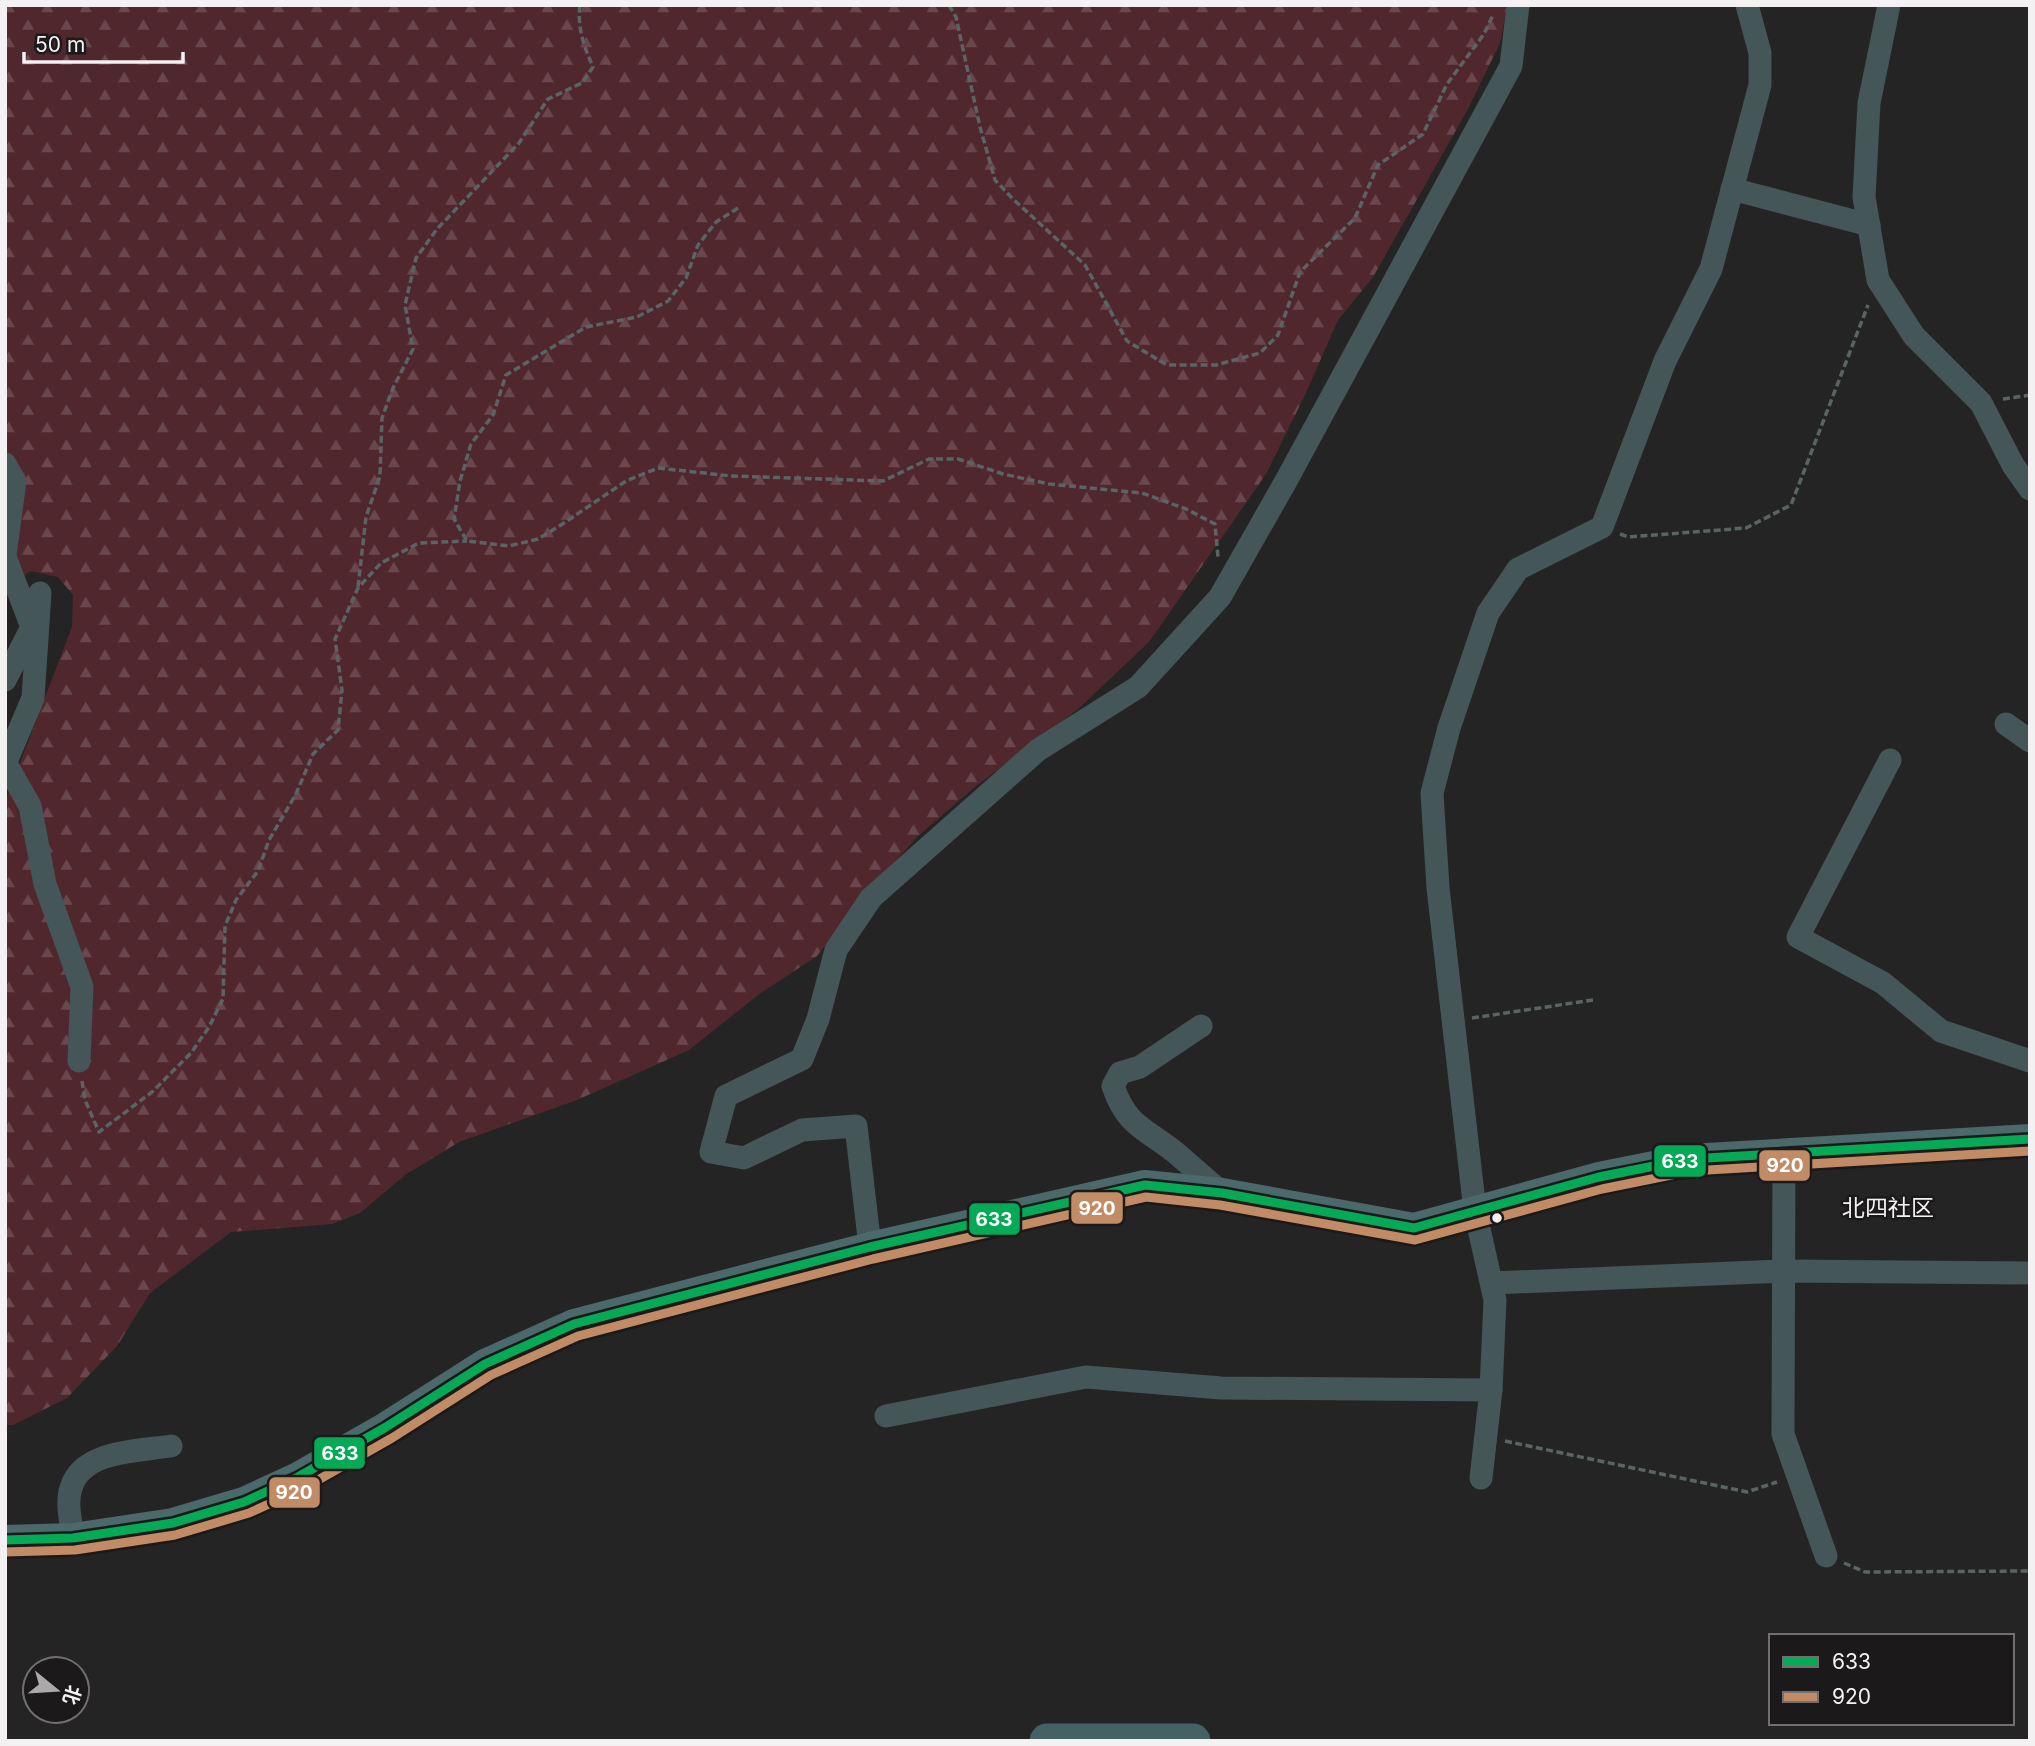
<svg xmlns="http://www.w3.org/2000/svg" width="2035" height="1746" font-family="Inter,'Noto Sans SC',sans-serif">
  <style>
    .forest { fill: url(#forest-firs) }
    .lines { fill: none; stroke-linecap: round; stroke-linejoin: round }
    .path { stroke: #5a6465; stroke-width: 3.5; stroke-dasharray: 7 3.5; stroke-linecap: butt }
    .minor { stroke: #445658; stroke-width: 23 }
    .major { stroke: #4b686a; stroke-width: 30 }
    .highway { stroke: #446263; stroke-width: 35 }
    .bus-1-casing { stroke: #1c191a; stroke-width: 14 }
    .bus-2-casing { stroke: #1c191a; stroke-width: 14 }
    .bus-1 { stroke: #06aa56; stroke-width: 9 }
    .bus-2 { stroke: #c18c65; stroke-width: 9 }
    .bus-dot { fill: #f3f1f1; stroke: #1c191a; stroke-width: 2.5 }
    .labels { text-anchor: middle; stroke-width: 5; stroke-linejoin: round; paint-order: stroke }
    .quarter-label { font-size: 23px; fill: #f3f1f1; stroke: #1c191a }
    .line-badge { stroke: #1c191a; stroke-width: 2.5 }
    .badge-label { font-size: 19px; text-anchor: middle; font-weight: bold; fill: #fff }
  </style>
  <defs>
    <pattern id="forest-firs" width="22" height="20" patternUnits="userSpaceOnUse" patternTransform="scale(1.75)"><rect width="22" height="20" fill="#51272e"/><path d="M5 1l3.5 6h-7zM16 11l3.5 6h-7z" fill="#6a474d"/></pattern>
  </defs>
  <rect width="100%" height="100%" fill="#252424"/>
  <polygon class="forest" points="5,5 1507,5 1500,43 1468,109 1373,277 1338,320 1305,395 1266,474 1149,642 1077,710 976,786 917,837 857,904 817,956 758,995 689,1050 577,1100 459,1142 405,1175 360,1213 332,1224 231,1232 150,1293 117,1346 67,1398 13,1425 5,1425 5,802 72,627 73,595 58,577 31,571 5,585"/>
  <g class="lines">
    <g class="path">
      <polyline points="949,5 956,17 980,127 995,180 1013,199 1085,265 1127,341 1167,365 1216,365 1260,353 1278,335 1300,272 1355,218 1378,165 1423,134 1447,84 1484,34 1493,15"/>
      <polyline points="738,208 716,222 698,245 686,278 668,301 637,317 586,327 506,375 493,415 471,444 460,481 454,519 467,541 509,546 538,539 564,523 626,481 658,468 731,476 883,481 929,459 958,459 1003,474 1049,484 1142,493 1186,509 1215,524 1218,557"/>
      <polyline points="2003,399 2030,395"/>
      <polyline points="1620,534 1628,537 1746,528 1791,505 1868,305"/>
      <path d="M358,587L366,517L380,476L382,418L393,388L413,349L405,305L416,258L437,229L519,143L548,99L582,83L593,67C584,47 577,27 580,5"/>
      <polyline points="1472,1018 1593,1000"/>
      <polyline points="82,1081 85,1100 99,1132 152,1092 191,1053 209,1027 223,999 225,926 236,900 258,871 269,840 296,794 313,754 338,730 342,690 335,639 358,588 381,563 419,543 467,541"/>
      <polyline points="1505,1441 1747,1492 1777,1482"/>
      <polyline points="1844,1563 1865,1572 2030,1571"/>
    </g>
    <g class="minor">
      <polyline points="1889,5 1869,103 1864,197 1878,280 1914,336 1981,403 2013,465 2030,489"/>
      <polyline points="1732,189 1869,225"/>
      <polyline points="5,464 15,481 5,555"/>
      <polyline points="5,557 32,627 5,680"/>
      <polyline points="2006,724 2030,741"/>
      <polyline points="1890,760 1798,937 1883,983 1941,1031 2030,1061"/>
      <polyline points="5,762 30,806 45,884 82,987 79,1061"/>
      <polyline points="5,764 33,698 40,593"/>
      <path d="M1201,1026L1140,1067L1120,1073L1113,1086C1127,1127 1145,1128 1176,1153C1191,1166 1207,1180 1222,1193"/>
      <polyline points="1784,1153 1783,1434 1826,1556"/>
      <polyline points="870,1247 856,1126 802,1130 744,1158 711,1152 726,1096 802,1059 818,1019 836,950 871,898 1038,750 1138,687 1220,597 1286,481 1511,66 1518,5"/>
      <polyline points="1492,1283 1783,1271 2030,1273"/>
      <polyline points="886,1416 1086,1377 1221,1388 1491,1390"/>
      <polyline points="1481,1478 1491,1390 1495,1300 1475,1211 1438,888 1432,793 1449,728 1488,613 1518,569 1602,527 1665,361 1711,269 1760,85 1760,53 1747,5"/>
      <path d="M73,1538C71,1522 66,1503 71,1488C82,1450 139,1451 171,1446"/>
    </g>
    <polyline class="major" points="5,1540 73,1538 173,1523 244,1502 298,1477 386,1427 485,1364 574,1324 870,1247 1145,1185 1222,1193 1414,1228 1599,1177 1689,1159 2030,1139"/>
    <polyline class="highway" points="1047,1741 1193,1741"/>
    <defs>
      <polyline id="bus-1" points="5,1540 73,1538 173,1523 244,1502 298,1477 386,1427 485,1364 574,1324 870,1247 1145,1185 1222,1193 1414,1228 1599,1177 1689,1159 2030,1139"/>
      <polyline id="bus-2" points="5,1552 75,1550 175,1535 249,1513 304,1488 392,1438 491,1375 578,1336 873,1259 1146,1197 1220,1205 1415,1240 1602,1189 1691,1171 2030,1151"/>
    </defs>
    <use href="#bus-1" class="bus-1-casing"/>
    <use href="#bus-2" class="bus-2-casing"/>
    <use href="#bus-1" class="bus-1"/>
    <use href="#bus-2" class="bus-2"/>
  </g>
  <circle class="bus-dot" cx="1497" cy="1218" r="6"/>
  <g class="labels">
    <g class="quarter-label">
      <text x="1888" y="1216">北四社区</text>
    </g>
  </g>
  <g class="line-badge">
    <rect x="1653" y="1144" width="54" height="34" rx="7" fill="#06aa56"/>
    <rect x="1758" y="1149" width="53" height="33" rx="7" fill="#c18c65"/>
    <rect x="1070" y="1191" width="54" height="34" rx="7" fill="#c18c65"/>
    <rect x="968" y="1202" width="53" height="34" rx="7" fill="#06aa56"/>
    <rect x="313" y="1436" width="53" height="34" rx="7" fill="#06aa56"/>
    <rect x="268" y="1476" width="53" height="33" rx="7" fill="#c18c65"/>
  </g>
  <g class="badge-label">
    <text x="1680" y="1168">633</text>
    <text x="1785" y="1172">920</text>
    <text x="1097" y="1215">920</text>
    <text x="994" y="1226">633</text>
    <text x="340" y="1460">633</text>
    <text x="294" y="1499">920</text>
  </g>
  <rect width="2035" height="1746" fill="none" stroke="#f3f1f1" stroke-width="14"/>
  <rect x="1769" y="1634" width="245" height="91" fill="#1c191a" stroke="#726f70" stroke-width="2"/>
  <rect x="1783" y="1657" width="35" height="10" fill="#06aa56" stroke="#726f70" stroke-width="2"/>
  <text x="1832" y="1669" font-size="21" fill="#f3f1f1">633</text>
  <rect x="1783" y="1692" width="35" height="10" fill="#c18c65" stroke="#726f70" stroke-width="2"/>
  <text x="1832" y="1704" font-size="21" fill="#f3f1f1">920</text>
  <g transform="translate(56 1690) rotate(108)"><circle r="33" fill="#1c191a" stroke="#726f70" stroke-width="2"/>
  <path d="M0-5L12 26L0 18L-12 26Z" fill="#aba9a9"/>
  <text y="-10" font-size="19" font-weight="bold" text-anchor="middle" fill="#f3f1f1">北</text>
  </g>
  <path d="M24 52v10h159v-10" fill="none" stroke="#f3f1f1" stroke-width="3.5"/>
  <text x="35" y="52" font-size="21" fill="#f3f1f1" stroke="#1c191a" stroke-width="5" paint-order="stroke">50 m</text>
</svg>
